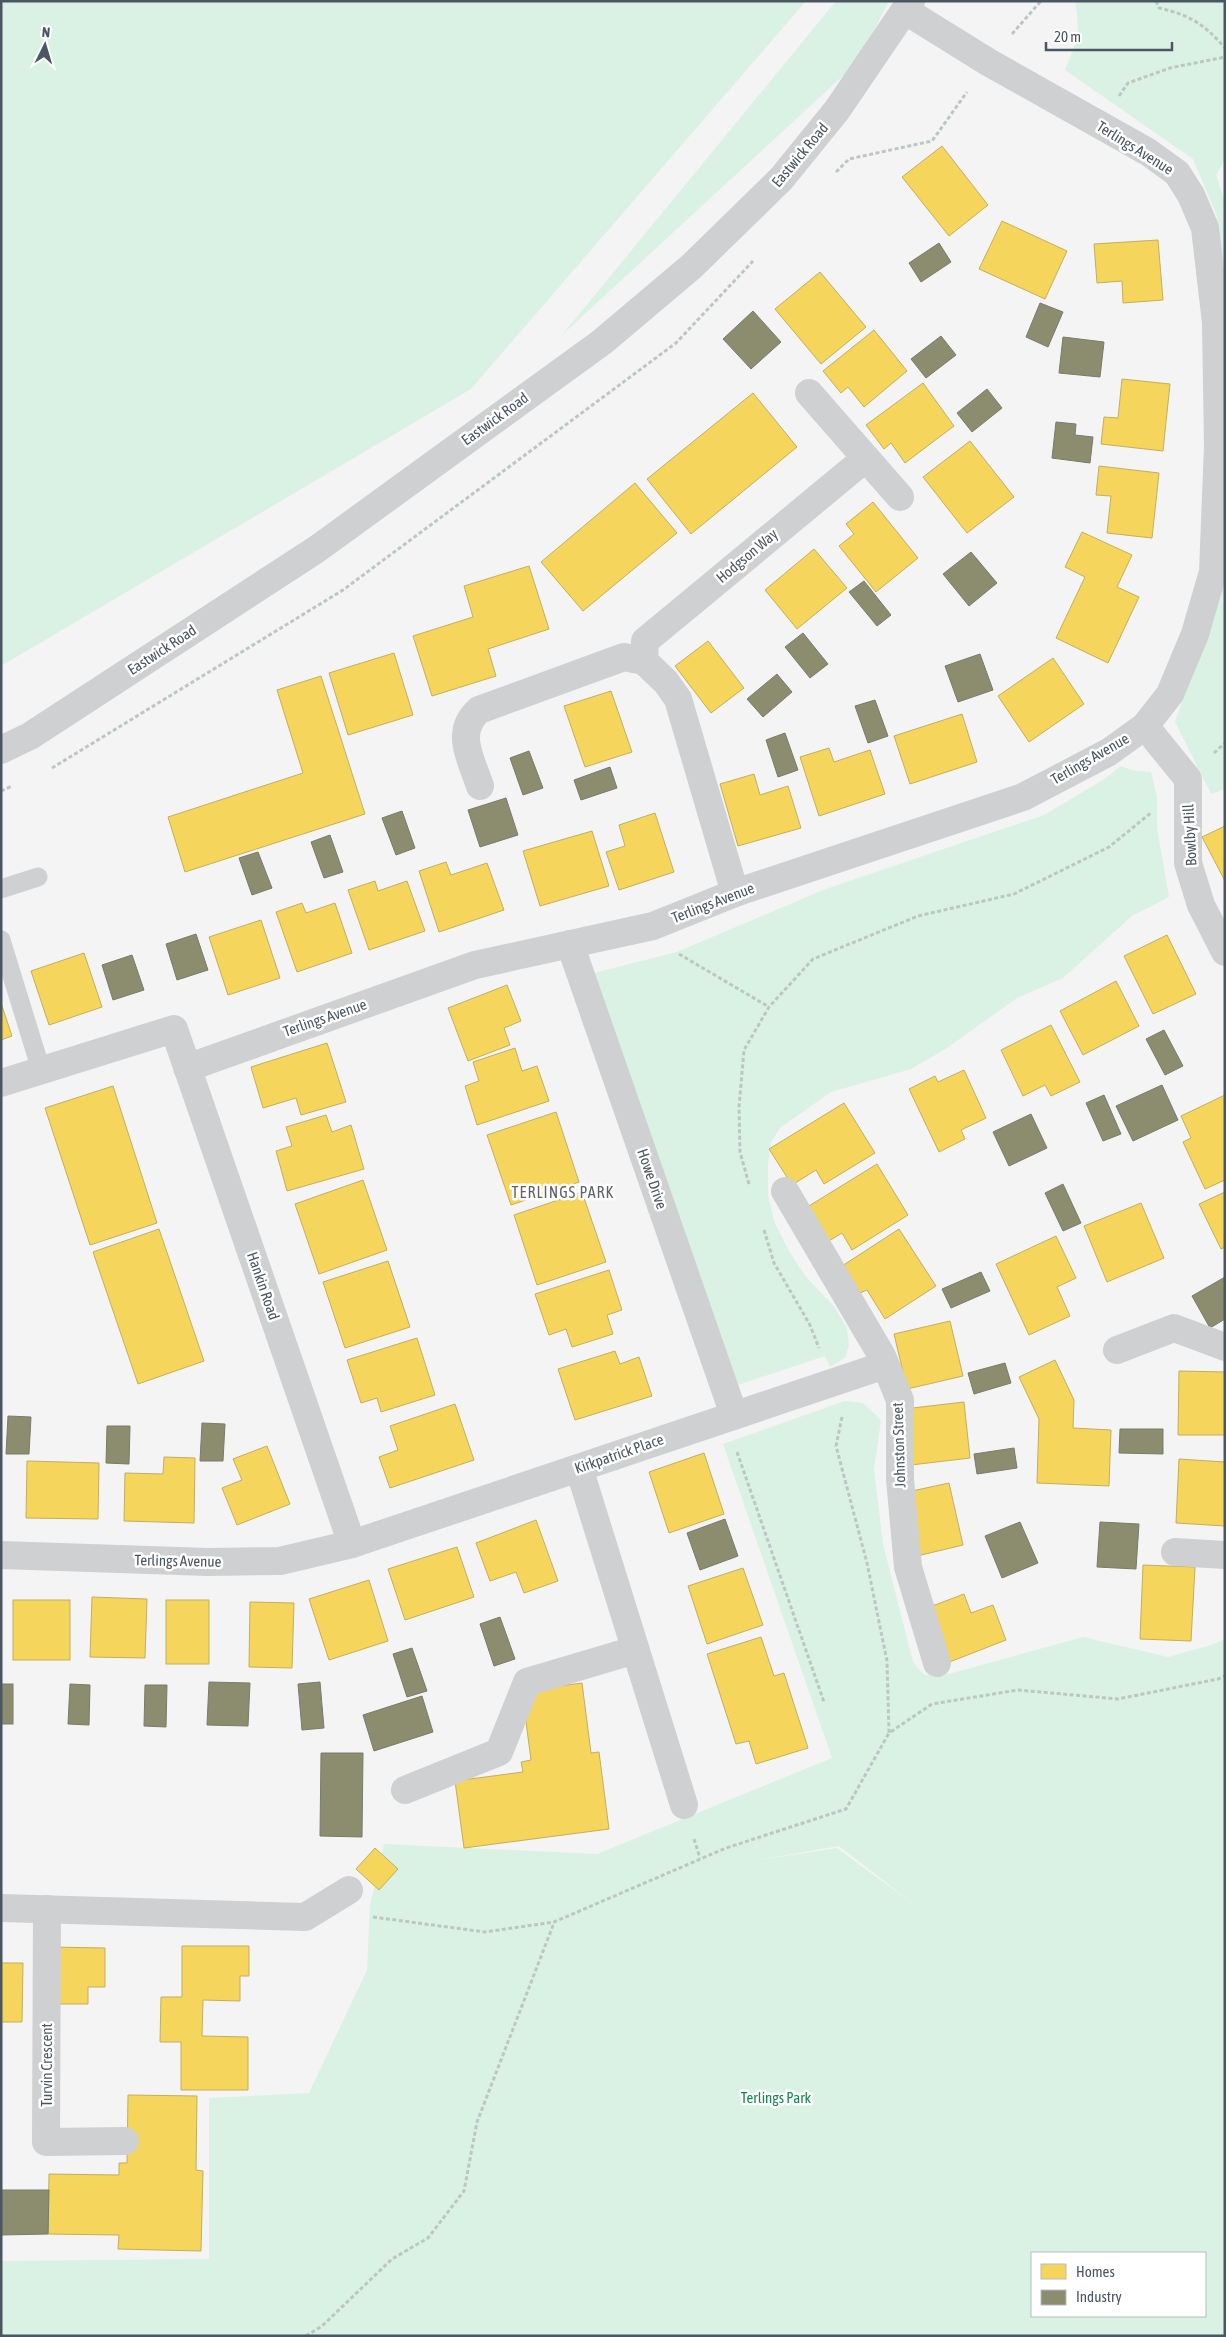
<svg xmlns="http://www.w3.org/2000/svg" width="1226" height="2337" font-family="'Asap Condensed',sans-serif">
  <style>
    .green { fill: #d9f2e3; fill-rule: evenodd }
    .homes { fill: #f6d55c; stroke: #c2af5e }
    .industry { fill: #8c8c6e; stroke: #787c6a }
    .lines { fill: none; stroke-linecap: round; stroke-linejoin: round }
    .path { stroke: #bcc7c4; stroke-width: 3; stroke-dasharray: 4 2.5; stroke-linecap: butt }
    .service { stroke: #ced0d2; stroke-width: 19 }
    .minor { stroke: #ced0d2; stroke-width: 28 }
    .tertiary { stroke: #ced0d2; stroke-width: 28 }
    .labels { text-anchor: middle; stroke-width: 5; stroke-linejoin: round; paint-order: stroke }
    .street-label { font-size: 15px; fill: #4a5661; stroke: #fff }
    .park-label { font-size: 15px; fill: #17864f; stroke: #fff }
    .neighbourhood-label { font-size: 16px; letter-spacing: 1px; fill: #5f6368; stroke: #fff }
  </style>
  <rect width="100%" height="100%" fill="#f4f4f4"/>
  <g class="green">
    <polygon points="1,1 806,1 471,389 1,666"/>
    <polygon points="836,1 889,1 858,62 562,335"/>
    <path d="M1075,1H1225V160L1216,175L1225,202V335L1217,216L1193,159L1065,70C1077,41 1081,33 1075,1Z"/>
    <polygon points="1225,556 1225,789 1211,794 1175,722 1200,650"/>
    <polygon points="1121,766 1131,770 1151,772 1157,797 1157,828 1169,897 1132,916 1063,978 1017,998 944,1050 911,1069 831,1092 780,1128 771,1142 768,1163 768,1195 774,1221 789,1251 806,1277 834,1306 847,1328 849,1345 845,1358 830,1367 825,1356 732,1387 594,973 677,952 823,890 1044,815 1103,780"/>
    <path d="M845,1401L863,1403L881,1420L874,1470L883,1544L913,1662L924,1675L949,1674L1083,1637L1168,1657L1214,1644L1225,1639V2336H1V2261L209,2259V2098L309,2093L367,1970L370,1906L384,1844L597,1854L832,1758L723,1444ZM839,1846L916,1906L837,1848L758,1860ZM1032,2253H1205V2316H1032Z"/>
  </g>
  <g class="homes">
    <polygon points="942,146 988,205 949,236 902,177"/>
    <polygon points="1002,221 1067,251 1045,299 979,269"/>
    <polygon points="1158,240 1163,300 1123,303 1122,281 1097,283 1094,244"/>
    <polygon points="820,272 866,327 821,364 775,309"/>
    <polygon points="874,330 907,371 864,407 848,387 841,393 823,371"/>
    <polygon points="1122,379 1170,384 1163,451 1101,444 1104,417 1118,418"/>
    <polygon points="923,383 954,426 905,463 891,443 884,449 866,425"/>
    <polygon points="753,393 797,447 691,534 647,479"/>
    <polygon points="970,441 1014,497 967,533 923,477"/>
    <polygon points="1099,466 1159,473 1152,538 1107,533 1111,496 1096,495"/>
    <polygon points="635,483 677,533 583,611 541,562"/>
    <polygon points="873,502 918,558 876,592 839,546 854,534 846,524"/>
    <polygon points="1082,532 1132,555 1117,587 1139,597 1108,663 1056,638 1085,577 1065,567"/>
    <polygon points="814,549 847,588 797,629 765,590"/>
    <polygon points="529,566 549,629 488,649 496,676 432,696 413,636 473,617 464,586"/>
    <polygon points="708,641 744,688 711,713 675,666"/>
    <polygon points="394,653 413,715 348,735 329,673"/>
    <polygon points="1053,658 1084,704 1029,742 998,696"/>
    <polygon points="321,676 365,814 185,872 168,817 303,773 277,690"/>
    <polygon points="611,691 632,752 585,767 564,706"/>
    <polygon points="962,714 977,762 910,784 894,736"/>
    <polygon points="829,748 834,762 870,750 885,794 819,816 800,757"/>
    <polygon points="754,774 760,795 788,786 801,828 738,846 720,784"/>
    <polygon points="655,813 674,872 619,890 606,852 625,846 619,825"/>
    <polygon points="1225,826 1225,881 1202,837"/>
    <polygon points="592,831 609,886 540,906 523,851"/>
    <polygon points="446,862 451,875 487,863 504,910 439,932 419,871"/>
    <polygon points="375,881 378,891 407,881 425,931 369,950 348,890"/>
    <polygon points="302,903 306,913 335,903 352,953 297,972 276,912"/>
    <polygon points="261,920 280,978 228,995 209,937"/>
    <polygon points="1167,935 1196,994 1153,1014 1124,956"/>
    <polygon points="84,953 102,1007 49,1025 31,971"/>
    <polygon points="1116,981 1139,1026 1083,1055 1060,1011"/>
    <polygon points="507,985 521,1021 504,1028 510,1045 468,1061 448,1008"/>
    <polygon points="1,1003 12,1036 1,1040"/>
    <polygon points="1051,1025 1080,1082 1051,1096 1045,1085 1023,1096 1001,1050"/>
    <polygon points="327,1043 346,1102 301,1115 296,1098 263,1108 251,1067"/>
    <polygon points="515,1048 522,1071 537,1066 549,1101 477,1125 465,1086 479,1081 473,1062"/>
    <polygon points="964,1070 986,1118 961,1130 965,1139 939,1152 909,1089 935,1076 938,1082"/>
    <polygon points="113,1086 157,1223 90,1245 45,1108"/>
    <polygon points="1225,1095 1225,1180 1205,1189 1183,1142 1191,1138 1181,1116"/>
    <polygon points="844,1103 875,1153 824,1184 816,1170 792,1185 769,1149"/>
    <polygon points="556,1112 579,1182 511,1205 487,1135"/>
    <polygon points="326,1115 332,1132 351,1125 364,1169 287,1191 276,1151 292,1146 286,1127"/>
    <polygon points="877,1164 908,1215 852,1250 842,1233 824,1244 804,1209"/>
    <polygon points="363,1180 387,1250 319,1274 295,1204"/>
    <polygon points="582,1192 606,1262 537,1285 514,1215"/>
    <polygon points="1225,1192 1225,1247 1221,1249 1199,1204"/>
    <polygon points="1141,1203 1164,1258 1107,1282 1084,1226"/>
    <polygon points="159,1229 204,1361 138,1384 93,1252"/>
    <polygon points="899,1229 936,1286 885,1319 867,1290 860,1293 842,1266"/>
    <polygon points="1056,1236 1076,1278 1057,1287 1070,1316 1029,1335 996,1264"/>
    <polygon points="388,1261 410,1327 345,1348 323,1282"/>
    <polygon points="609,1270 622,1310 607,1315 613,1334 572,1347 566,1329 549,1335 535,1294"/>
    <polygon points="950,1321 963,1376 907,1389 894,1334"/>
    <polygon points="417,1338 435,1395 381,1412 377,1398 361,1403 347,1360"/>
    <polygon points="615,1351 620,1364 639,1357 652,1396 575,1420 558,1369"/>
    <polygon points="1055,1360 1074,1400 1073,1428 1111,1430 1109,1486 1037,1483 1039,1419 1019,1377"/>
    <polygon points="1179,1371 1225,1372 1225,1435 1178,1435"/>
    <polygon points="964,1402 970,1458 911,1465 904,1409"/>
    <polygon points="455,1404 474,1460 390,1488 379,1457 398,1450 390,1426"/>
    <polygon points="267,1446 290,1504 237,1525 222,1488 242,1480 233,1459"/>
    <polygon points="704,1453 724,1514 669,1533 649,1472"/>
    <polygon points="164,1457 195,1458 194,1523 124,1521 125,1473 163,1474"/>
    <polygon points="1179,1459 1225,1462 1225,1526 1176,1523"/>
    <polygon points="27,1461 99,1463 98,1519 26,1518"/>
    <polygon points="949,1483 963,1545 913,1557 898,1494"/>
    <polygon points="536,1520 558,1581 524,1593 516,1572 490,1581 476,1543"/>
    <polygon points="457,1547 474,1597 405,1620 388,1569"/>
    <polygon points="1143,1565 1195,1567 1191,1641 1140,1639"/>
    <polygon points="743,1568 763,1625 707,1644 688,1586"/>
    <polygon points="369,1580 388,1641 329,1660 309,1599"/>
    <polygon points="964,1594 971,1613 993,1605 1006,1640 947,1663 927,1608"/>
    <polygon points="92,1597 147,1599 145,1658 90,1657"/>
    <rect x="13" y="1600" width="57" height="60"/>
    <rect x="166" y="1600" width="43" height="64"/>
    <polygon points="250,1602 294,1603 292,1668 249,1667"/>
    <polygon points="761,1637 774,1676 784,1673 808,1748 756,1764 749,1741 736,1744 707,1654"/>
    <polygon points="582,1683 591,1753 599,1752 609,1829 464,1848 455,1781 523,1772 521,1762 531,1760 522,1691"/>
    <polygon points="375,1848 398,1869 379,1890 356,1869"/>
    <polygon points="182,1946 249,1946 249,1976 240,1976 240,2001 203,2000 202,2036 248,2037 248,2090 181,2090 181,2042 160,2042 161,1997 182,1997"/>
    <polygon points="51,1947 105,1948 105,1987 88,1987 88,2004 50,2004"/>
    <polygon points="1,1963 23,1963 22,2022 1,2022"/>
    <polygon points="128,2095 197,2096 196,2170 203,2171 201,2251 118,2249 119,2235 48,2234 49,2174 119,2175 119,2163 127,2163"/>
  </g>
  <g class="industry">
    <polygon points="939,243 951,262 921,282 909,263"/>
    <polygon points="1040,303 1063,312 1048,347 1026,337"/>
    <polygon points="753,311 781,342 751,369 723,339"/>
    <polygon points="941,336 956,355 926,378 911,359"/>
    <polygon points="1063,337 1104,342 1100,377 1059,373"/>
    <polygon points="987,389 1002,408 972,432 957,413"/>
    <polygon points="1056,422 1076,424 1075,435 1093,437 1090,463 1052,458"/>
    <polygon points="971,552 997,583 969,606 943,574"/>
    <polygon points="864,581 891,615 877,626 849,592"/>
    <polygon points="803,633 828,664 810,678 785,647"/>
    <polygon points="980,654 993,690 958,702 945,666"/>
    <polygon points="777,674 792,692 763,717 747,699"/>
    <polygon points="875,700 888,736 868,743 855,706"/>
    <polygon points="785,733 798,770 778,777 766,740"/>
    <polygon points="529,751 543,788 523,795 510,758"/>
    <polygon points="610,767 617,788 581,800 574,780"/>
    <polygon points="506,798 518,835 480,847 468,810"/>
    <polygon points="402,811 415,848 396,855 382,818"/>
    <polygon points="330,835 343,872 324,878 311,842"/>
    <polygon points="258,852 272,888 252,895 239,858"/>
    <polygon points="196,934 208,970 177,980 166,944"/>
    <polygon points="132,955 144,990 113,1000 102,965"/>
    <polygon points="1164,1030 1183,1066 1165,1075 1146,1039"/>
    <polygon points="1162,1085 1178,1120 1133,1141 1116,1106"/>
    <polygon points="1104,1095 1121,1134 1103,1141 1086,1103"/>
    <polygon points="1031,1114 1047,1148 1009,1166 993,1132"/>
    <polygon points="1063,1184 1081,1223 1063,1231 1045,1193"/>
    <polygon points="981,1272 990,1291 951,1308 942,1289"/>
    <polygon points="1225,1277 1225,1319 1210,1328 1192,1296"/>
    <polygon points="1005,1363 1011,1383 974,1394 968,1373"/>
    <polygon points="8,1416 31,1417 29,1454 6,1454"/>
    <polygon points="202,1423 225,1424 223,1461 200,1461"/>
    <polygon points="107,1426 130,1426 129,1464 106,1463"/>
    <polygon points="1120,1429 1163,1429 1163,1454 1119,1453"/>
    <polygon points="1014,1448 1017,1468 977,1474 974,1454"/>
    <polygon points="725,1519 738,1556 700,1570 687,1533"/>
    <polygon points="1020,1522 1038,1563 1002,1578 985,1536"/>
    <polygon points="1100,1522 1139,1524 1136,1569 1097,1567"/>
    <polygon points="500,1617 515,1659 494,1666 480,1624"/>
    <polygon points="412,1648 427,1691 407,1697 393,1654"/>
    <polygon points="209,1682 250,1683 248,1726 207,1725"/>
    <polygon points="320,1682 324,1728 302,1730 298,1684"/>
    <rect x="1" y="1684" width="12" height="40"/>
    <polygon points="70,1684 90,1685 89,1725 68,1724"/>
    <polygon points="145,1685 167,1685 166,1727 144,1726"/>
    <polygon points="422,1696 433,1732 374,1751 363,1715"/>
    <polygon points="321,1753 363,1753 362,1837 320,1836"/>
    <polygon points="1,2190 49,2190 48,2234 1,2235"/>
  </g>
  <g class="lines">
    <g class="path">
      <path d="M1156,1L1159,8C1190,15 1204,24 1225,48"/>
      <polyline points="1012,34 1041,1"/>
      <polyline points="1119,96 1128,83 1170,68 1225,57"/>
      <polyline points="836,172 849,159 932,141 967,92"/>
      <polyline points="1214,753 1225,743"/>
      <polyline points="52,768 343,590 676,343 753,261"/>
      <polyline points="1,791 12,786"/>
      <polyline points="679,954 769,1007"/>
      <polyline points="749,1184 740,1152 739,1107 744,1050 769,1007 813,959 918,916 1014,894 1109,847 1152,812"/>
      <polyline points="764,1230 774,1263 810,1325 819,1348"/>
      <polyline points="842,1417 836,1446 867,1563 887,1661 889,1733 932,1704 1018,1690 1118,1699 1218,1679 1225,1676"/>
      <polyline points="737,1452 824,1702"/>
      <polyline points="694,1839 700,1858"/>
      <polyline points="373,1917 485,1932 554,1922 726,1848 846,1809 889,1733"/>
      <polyline points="306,2336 322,2326 392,2259 428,2238 464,2191 477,2122 554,1923"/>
    </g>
    <g class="service">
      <polyline points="1,889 38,877"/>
      <polyline points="1,940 41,1070"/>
    </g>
    <g class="minor">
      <polyline points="809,393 900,497"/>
      <polyline points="644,661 645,641 866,458"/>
      <polyline points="1145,726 1188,779 1188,863 1201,905 1225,952"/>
      <path d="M480,786C471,759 454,732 479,710L624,657L644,661L666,682L678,699L735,893"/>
      <polyline points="570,944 734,1415"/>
      <polyline points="187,1068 475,965 653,926 735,893 1023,797 1109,752 1145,726 1170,694 1195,634 1213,572 1218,445 1216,323 1205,228 1191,195 1177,173 1148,152 988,62 906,11"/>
      <polyline points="1,1083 174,1029 352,1544"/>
      <polyline points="785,1191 882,1356 900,1400 900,1479 908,1567 937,1663"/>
      <polyline points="1117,1350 1174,1328 1225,1347"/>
      <polyline points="579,1468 684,1805"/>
      <polyline points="1175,1552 1225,1555"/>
      <polyline points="1,1555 208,1562 280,1561 352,1544 885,1365"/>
      <polyline points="405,1790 499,1752 527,1682 635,1650"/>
      <polyline points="1,1908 305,1917 349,1890"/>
      <polyline points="47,1909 46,2142 125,2141"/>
    </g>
    <polyline class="tertiary" points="1,750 30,736 317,549 602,342 692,266 781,179 837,110 911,1"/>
  </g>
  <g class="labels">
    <g class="street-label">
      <text transform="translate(1135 148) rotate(32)" y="5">Terlings Avenue</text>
      <text transform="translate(800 155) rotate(-50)" y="5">Eastwick Road</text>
      <text transform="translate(495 419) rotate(-36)" y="5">Eastwick Road</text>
      <text transform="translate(747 556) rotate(-40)" y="5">Hodgson Way</text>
      <text transform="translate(162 650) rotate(-33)" y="5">Eastwick Road</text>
      <text transform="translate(1090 759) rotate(-30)" y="5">Terlings Avenue</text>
      <text transform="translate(1190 835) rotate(-93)" y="5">Bowlby Hill</text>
      <text transform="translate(713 903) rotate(-21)" y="5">Terlings Avenue</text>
      <text transform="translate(325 1018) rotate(-19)" y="5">Terlings Avenue</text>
      <text transform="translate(652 1179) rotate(71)" y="5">Howe Drive</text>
      <text transform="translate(263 1286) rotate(71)" y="5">Hankin Road</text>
      <text transform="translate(899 1445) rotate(-92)" y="5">Johnston Street</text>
      <text transform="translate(619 1454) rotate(-19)" y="5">Kirkpatrick Place</text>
      <text transform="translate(178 1561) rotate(1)" y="5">Terlings Avenue</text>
      <text transform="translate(47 2065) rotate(-90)" y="5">Turvin Crescent</text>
    </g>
    <g class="park-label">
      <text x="776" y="2103">Terlings Park</text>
    </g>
    <g class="neighbourhood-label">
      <text x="563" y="1198">TERLINGS PARK</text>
    </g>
  </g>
  <rect width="1226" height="2337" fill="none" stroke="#4a5661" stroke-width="5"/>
  <rect x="1031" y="2252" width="175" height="65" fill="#ffffff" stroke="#b7bbc0"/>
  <rect x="1041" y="2264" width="25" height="15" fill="#f6d55c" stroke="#b7bbc0"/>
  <text x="1076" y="2277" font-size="15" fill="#4a5661">Homes</text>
  <rect x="1041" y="2290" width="25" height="15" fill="#8c8c6e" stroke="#b7bbc0"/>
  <text x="1076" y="2302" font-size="15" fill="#4a5661">Industry</text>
  <g transform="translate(45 45) rotate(5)" stroke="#ffffff" stroke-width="4" paint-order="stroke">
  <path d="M0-4L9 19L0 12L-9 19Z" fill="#4a5661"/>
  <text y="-8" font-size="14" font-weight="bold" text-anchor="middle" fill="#4a5661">N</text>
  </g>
  <path d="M1046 42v8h126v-8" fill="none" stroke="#4a5661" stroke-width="2.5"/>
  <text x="1054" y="42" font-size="15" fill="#4a5661" stroke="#ffffff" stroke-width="4" paint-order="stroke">20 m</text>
</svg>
